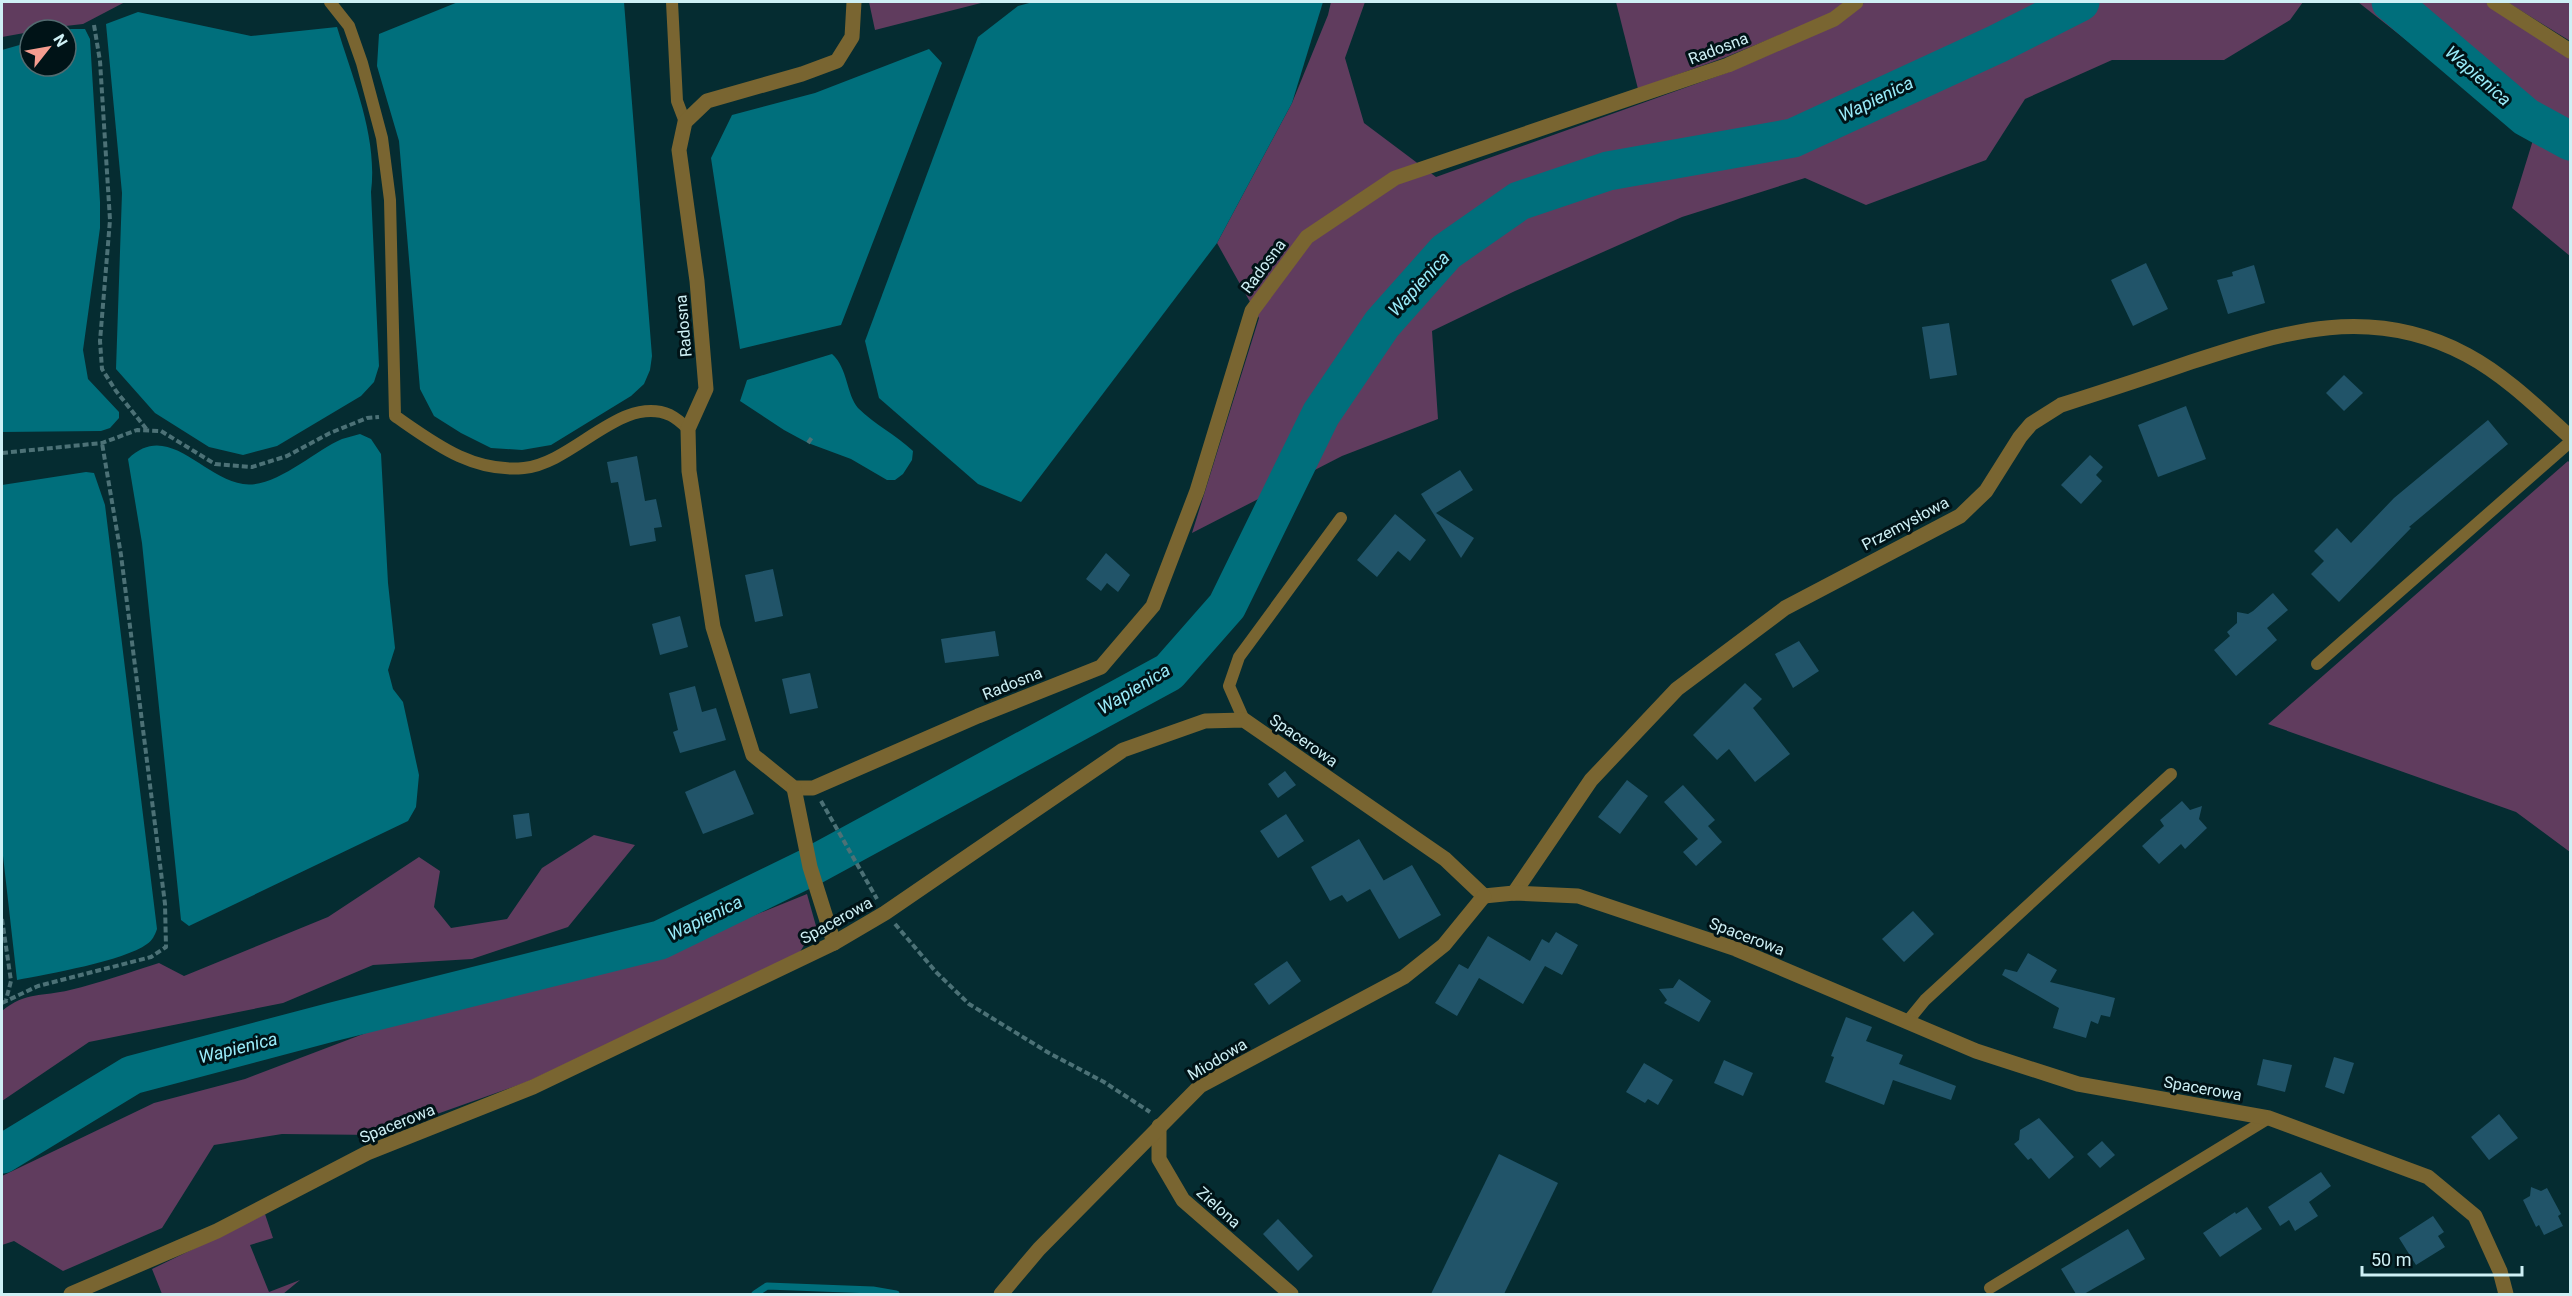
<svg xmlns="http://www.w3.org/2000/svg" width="2572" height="1296" font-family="Roboto,sans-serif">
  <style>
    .green { fill: #603c5e }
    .water { fill: #006f7c }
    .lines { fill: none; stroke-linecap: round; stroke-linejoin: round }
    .stream { stroke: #006f7c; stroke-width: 7 }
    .river { stroke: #006f7c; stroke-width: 39 }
    .building { fill: #215469 }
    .path { stroke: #4c7176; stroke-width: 4; stroke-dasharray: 6 3; stroke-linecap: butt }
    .service { stroke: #796531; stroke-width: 12 }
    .minor { stroke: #796531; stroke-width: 15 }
    .labels { text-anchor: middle; stroke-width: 6; stroke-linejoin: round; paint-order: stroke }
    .street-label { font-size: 16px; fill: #cef0f5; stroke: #001317 }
    .water-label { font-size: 18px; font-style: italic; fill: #99ebf9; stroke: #001317 }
  </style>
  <rect width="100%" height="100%" fill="#052c31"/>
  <g class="green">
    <polygon points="2,2 125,2 83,24 30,30 30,32 2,37"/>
    <polygon points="869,2 985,2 875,30"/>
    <polygon points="1331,2 1365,2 1345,58 1364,123 1436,177 1729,72 1834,26 1865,2 2303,2 2290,20 2224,60 2112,60 2025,99 1986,160 1866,205 1805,178 1682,217 1515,291 1432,331 1438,419 1342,456 1192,533 1259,318 1217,243 1292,103 1328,15"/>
    <polygon points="1616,2 1845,2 1829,15 1726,57 1638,89"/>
    <polygon points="2358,2 2485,2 2570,58 2570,256 2512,208 2533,140"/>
    <polygon points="2507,2 2570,2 2570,41"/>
    <polygon points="2568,461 2570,463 2570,852 2516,812 2268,724"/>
    <path d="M594,835L635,845L568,927L472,959L373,965L283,1003L89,1042L2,1101V1011C26,991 42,997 70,990C100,983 130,972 159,963L184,976L328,917L419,857L440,871L434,907L451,928L507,919L542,868Z"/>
    <polygon points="807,894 816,926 798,955 527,1082 378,1135 282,1134 214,1145 162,1228 63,1271 14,1241 2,1245 2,1176 154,1103 245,1079 387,1025 641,961"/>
    <polygon points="265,1214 273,1238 250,1245 269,1292 300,1280 283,1294 162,1294 152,1269"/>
  </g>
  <g class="water">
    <polygon points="458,2 624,2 652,356 650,370 644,384 631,396 551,445 522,450 491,448 461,433 434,416 420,389 399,141 377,66 379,34"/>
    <polygon points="1033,2 1323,2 1292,103 1217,243 1021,502 978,484 879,398 865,341 978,37 1018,6"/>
    <path d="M138,12L251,36L337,27C353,80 378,137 371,192L379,366L374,382L361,396L277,446L243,455L209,447L155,413L116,369L122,193L106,24Z"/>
    <polygon points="71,29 85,29 90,39 100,202 100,228 83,350 88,379 119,412 119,418 110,428 101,431 2,432 2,50 30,42 30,66 66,66 66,30"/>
    <polygon points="929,49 942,63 841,325 740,349 711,158 732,115 815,93"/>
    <path d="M832,354C848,368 846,394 858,408C874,424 896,435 913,451L912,460L903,474L895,480H887L851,459L808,443L784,430L740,401L747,380Z"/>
    <path d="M360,434L371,439L381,454L388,583L395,648L388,670L393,689L403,702L419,775L416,807L408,821L189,926L181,920L142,543L128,459C168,420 202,478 243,484C275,489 314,451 342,439C348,437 354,436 360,434Z"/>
    <path d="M86,472L94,473L105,505L157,929C155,935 152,941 147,944C124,961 48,974 17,980L2,847V485Z"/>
  </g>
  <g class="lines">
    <polyline class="stream" points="755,1294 767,1286 873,1290 896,1294"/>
    <g class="river">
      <polyline points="2391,2 2526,117 2570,141"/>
      <polyline points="2,1154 132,1075 332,1022 660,940 810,867 1169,672 1227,606 1321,414 1382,324 1446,252 1519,201 1608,171 1793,138 1997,44 2080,2"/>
    </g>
  </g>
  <g class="building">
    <polygon points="2146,263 2168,309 2133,326 2111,280"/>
    <polygon points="2254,265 2265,303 2228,314 2217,280 2233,276 2232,272"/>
    <polygon points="1949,323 1957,375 1930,379 1922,327"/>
    <polygon points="2344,375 2363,393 2344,411 2326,393"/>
    <polygon points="2186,406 2206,459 2158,477 2138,425"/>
    <polygon points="2488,420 2508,444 2409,527 2411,528 2339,602 2311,574 2324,561 2314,551 2337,528 2351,543 2394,498"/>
    <polygon points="2090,455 2103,467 2096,475 2102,481 2081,504 2061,485"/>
    <polygon points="637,456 645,501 656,499 662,527 654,528 656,541 630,546 618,482 611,483 607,462"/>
    <polygon points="1460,470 1473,490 1436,513 1474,538 1461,558 1421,494"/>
    <polygon points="1395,514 1426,540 1410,561 1398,551 1377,577 1357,560"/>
    <polygon points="1106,553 1130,575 1118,592 1107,583 1101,591 1086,579"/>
    <polygon points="773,569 783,616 755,622 745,575"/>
    <polygon points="2273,593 2288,610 2267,628 2277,640 2236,676 2214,650 2230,636 2227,632 2237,623 2237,612 2248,614 2253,611"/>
    <polygon points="680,616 688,647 660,655 652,624"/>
    <polygon points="995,631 999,656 945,663 941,639"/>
    <polygon points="1799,641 1819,671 1793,688 1775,654"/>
    <polygon points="810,673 818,708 790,714 782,679"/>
    <polygon points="1745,683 1762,699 1753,708 1790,754 1755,782 1729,749 1717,760 1693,735"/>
    <polygon points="695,686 702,712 716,708 726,740 680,753 673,732 678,730 669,693"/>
    <polygon points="735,770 754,814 703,834 685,792"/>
    <polygon points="1285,771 1296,785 1278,798 1268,784"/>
    <polygon points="1627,780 1648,796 1620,834 1598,817"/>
    <polygon points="1683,785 1715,820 1708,826 1722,842 1696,866 1683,852 1698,839 1664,802"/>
    <polygon points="2182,801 2190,810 2202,806 2199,819 2207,828 2185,849 2181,844 2159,864 2142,846 2164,826 2160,820"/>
    <polygon points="529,813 532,836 516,839 513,815"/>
    <polygon points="1286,814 1304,841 1278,858 1260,831"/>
    <polygon points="1359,839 1384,881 1379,883 1412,865 1441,915 1399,939 1370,889 1347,902 1342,895 1330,901 1311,867"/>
    <polygon points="1913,911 1934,934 1904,962 1882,939"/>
    <polygon points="1556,932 1578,945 1562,975 1545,966 1523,1004 1479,978 1457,1016 1435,1003 1459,964 1468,969 1488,936 1530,961 1542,939 1549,943"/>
    <polygon points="2028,953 2057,970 2050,982 2115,998 2110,1017 2101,1015 2098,1024 2091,1021 2086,1038 2053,1028 2059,1008 2002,975 2005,969 2017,972"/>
    <polygon points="1287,961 1301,981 1269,1005 1254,984"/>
    <polygon points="1679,979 1711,1001 1699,1022 1664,1003 1667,1000 1659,989 1673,988"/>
    <polygon points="1846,1017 1872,1027 1866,1041 1903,1055 1899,1064 1956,1086 1951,1100 1893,1080 1884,1105 1825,1082 1834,1057 1831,1056"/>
    <polygon points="2334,1057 2354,1063 2344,1094 2325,1087"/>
    <polygon points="2263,1059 2292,1065 2285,1092 2257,1085"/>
    <polygon points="1724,1060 1753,1073 1743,1096 1714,1083"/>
    <polygon points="1644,1063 1673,1080 1658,1105 1648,1099 1645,1103 1626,1092"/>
    <polygon points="2499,1114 2518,1138 2489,1160 2471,1137"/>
    <polygon points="2039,1118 2074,1157 2049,1179 2031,1158 2028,1160 2014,1144 2019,1140 2020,1130"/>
    <polygon points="2102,1141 2115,1155 2100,1168 2087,1154"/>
    <polygon points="1499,1154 1558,1183 1504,1294 1431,1294"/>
    <polygon points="2321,1172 2331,1186 2309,1202 2318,1216 2295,1231 2289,1220 2280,1226 2268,1207"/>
    <polygon points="2531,1187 2541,1191 2547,1188 2561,1214 2558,1216 2563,1226 2544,1235 2539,1225 2536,1227 2523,1200 2530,1196"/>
    <polygon points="2247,1207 2262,1229 2220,1257 2203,1233 2235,1212 2236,1214"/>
    <polygon points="2433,1216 2444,1232 2438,1236 2445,1247 2416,1265 2399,1238"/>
    <polygon points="1278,1219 1313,1256 1298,1271 1263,1234"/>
    <polygon points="2128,1229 2145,1259 2084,1294 2076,1294 2061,1269"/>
  </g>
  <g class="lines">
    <g class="path">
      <polyline points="94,25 100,61 110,220 100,341 102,369 116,391 148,431"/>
      <polyline points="808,443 813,436"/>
      <polyline points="2,453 102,443 137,430 161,431 215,464 252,467 287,456 330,433 367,418 379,417"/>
      <polyline points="821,801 877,899"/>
      <polyline points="2,919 11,981 6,1000"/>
      <polyline points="895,924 936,972 969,1004 1049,1053 1104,1082 1150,1112"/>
      <polyline points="2,1003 38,986 151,957 166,947 165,904 121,555 102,443"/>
    </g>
    <g class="service">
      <path d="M330,2L349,26L362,63L382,138L390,200L395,416C434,443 472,473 524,468C574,463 621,394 670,415C676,418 683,424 688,429"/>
      <polyline points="672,2 677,101 685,122"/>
      <polyline points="2317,664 2570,442"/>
      <polyline points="1244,720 1229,686 1239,657 1341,518"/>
      <polyline points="1907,1022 1925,1000 2171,774"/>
      <polyline points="1990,1288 2269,1118"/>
    </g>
    <g class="minor">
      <polyline points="854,2 852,37 837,61 802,74 707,101 685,122 679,150 697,281 706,389 688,429 689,471 713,627 753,755 794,788 813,788 978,716 1101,667 1153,606 1197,491 1252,311 1307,237 1395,178 1728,65 1834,19 1856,2"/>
      <polyline points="2494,2 2570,51"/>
      <polyline points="794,788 810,867 834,943"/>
      <path d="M1514,893L1591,780L1677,689L1785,608L1960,516L1986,491L2020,437L2031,424L2061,405C2105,391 2148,377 2191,362C2286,331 2372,304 2467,355C2506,376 2538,408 2570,437"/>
      <polyline points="1159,1126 1159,1159 1183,1200 1291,1294"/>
      <polyline points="71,1294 217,1231 367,1153 533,1087 834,943 885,913 1123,750 1205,721 1244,720 1445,859 1484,896 1514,893 1578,896 1736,949 1976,1051 2078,1084 2269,1118 2428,1177 2475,1216 2500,1271 2506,1294"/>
      <polyline points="1001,1294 1039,1249 1200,1086 1404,977 1444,945 1484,896"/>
    </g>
  </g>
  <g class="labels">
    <g class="street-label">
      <text transform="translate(1718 48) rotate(-21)" y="6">Radosna</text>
      <text transform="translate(1263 266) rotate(-53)" y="6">Radosna</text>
      <text transform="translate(683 326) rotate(-95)" y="6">Radosna</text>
      <text transform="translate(1905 523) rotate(-28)" y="6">Przemysłowa</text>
      <text transform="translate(1012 683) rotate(-22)" y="6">Radosna</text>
      <text transform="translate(1304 740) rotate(35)" y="6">Spacerowa</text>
      <text transform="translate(836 920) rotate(-29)" y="6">Spacerowa</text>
      <text transform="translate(1747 936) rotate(21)" y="6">Spacerowa</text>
      <text transform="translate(1217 1059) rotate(-31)" y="6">Miodowa</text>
      <text transform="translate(2203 1088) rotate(10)" y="6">Spacerowa</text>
      <text transform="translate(397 1123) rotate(-22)" y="6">Spacerowa</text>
      <text transform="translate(1219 1207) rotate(42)" y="6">Zielona</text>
    </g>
    <g class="water-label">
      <text transform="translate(2478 76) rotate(41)" y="6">Wapienica</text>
      <text transform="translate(1876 99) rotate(-26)" y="6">Wapienica</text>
      <text transform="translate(1419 284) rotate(-47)" y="6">Wapienica</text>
      <text transform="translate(1134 689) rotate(-31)" y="6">Wapienica</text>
      <text transform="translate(705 918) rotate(-26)" y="6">Wapienica</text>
      <text transform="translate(238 1048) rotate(-14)" y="6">Wapienica</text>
    </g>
  </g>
  <rect width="2572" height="1296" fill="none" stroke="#cef0f5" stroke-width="6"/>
  <g transform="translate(48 48) rotate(59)"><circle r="28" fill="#001317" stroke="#526b70" stroke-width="1.5"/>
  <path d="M0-4.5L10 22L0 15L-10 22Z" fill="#f59d90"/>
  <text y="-9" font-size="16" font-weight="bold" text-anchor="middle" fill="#cef0f5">N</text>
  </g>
  <path d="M2362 1266v9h160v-9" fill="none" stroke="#cef0f5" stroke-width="3"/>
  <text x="2371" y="1266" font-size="18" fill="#cef0f5" stroke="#001317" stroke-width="4.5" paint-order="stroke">50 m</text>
</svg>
